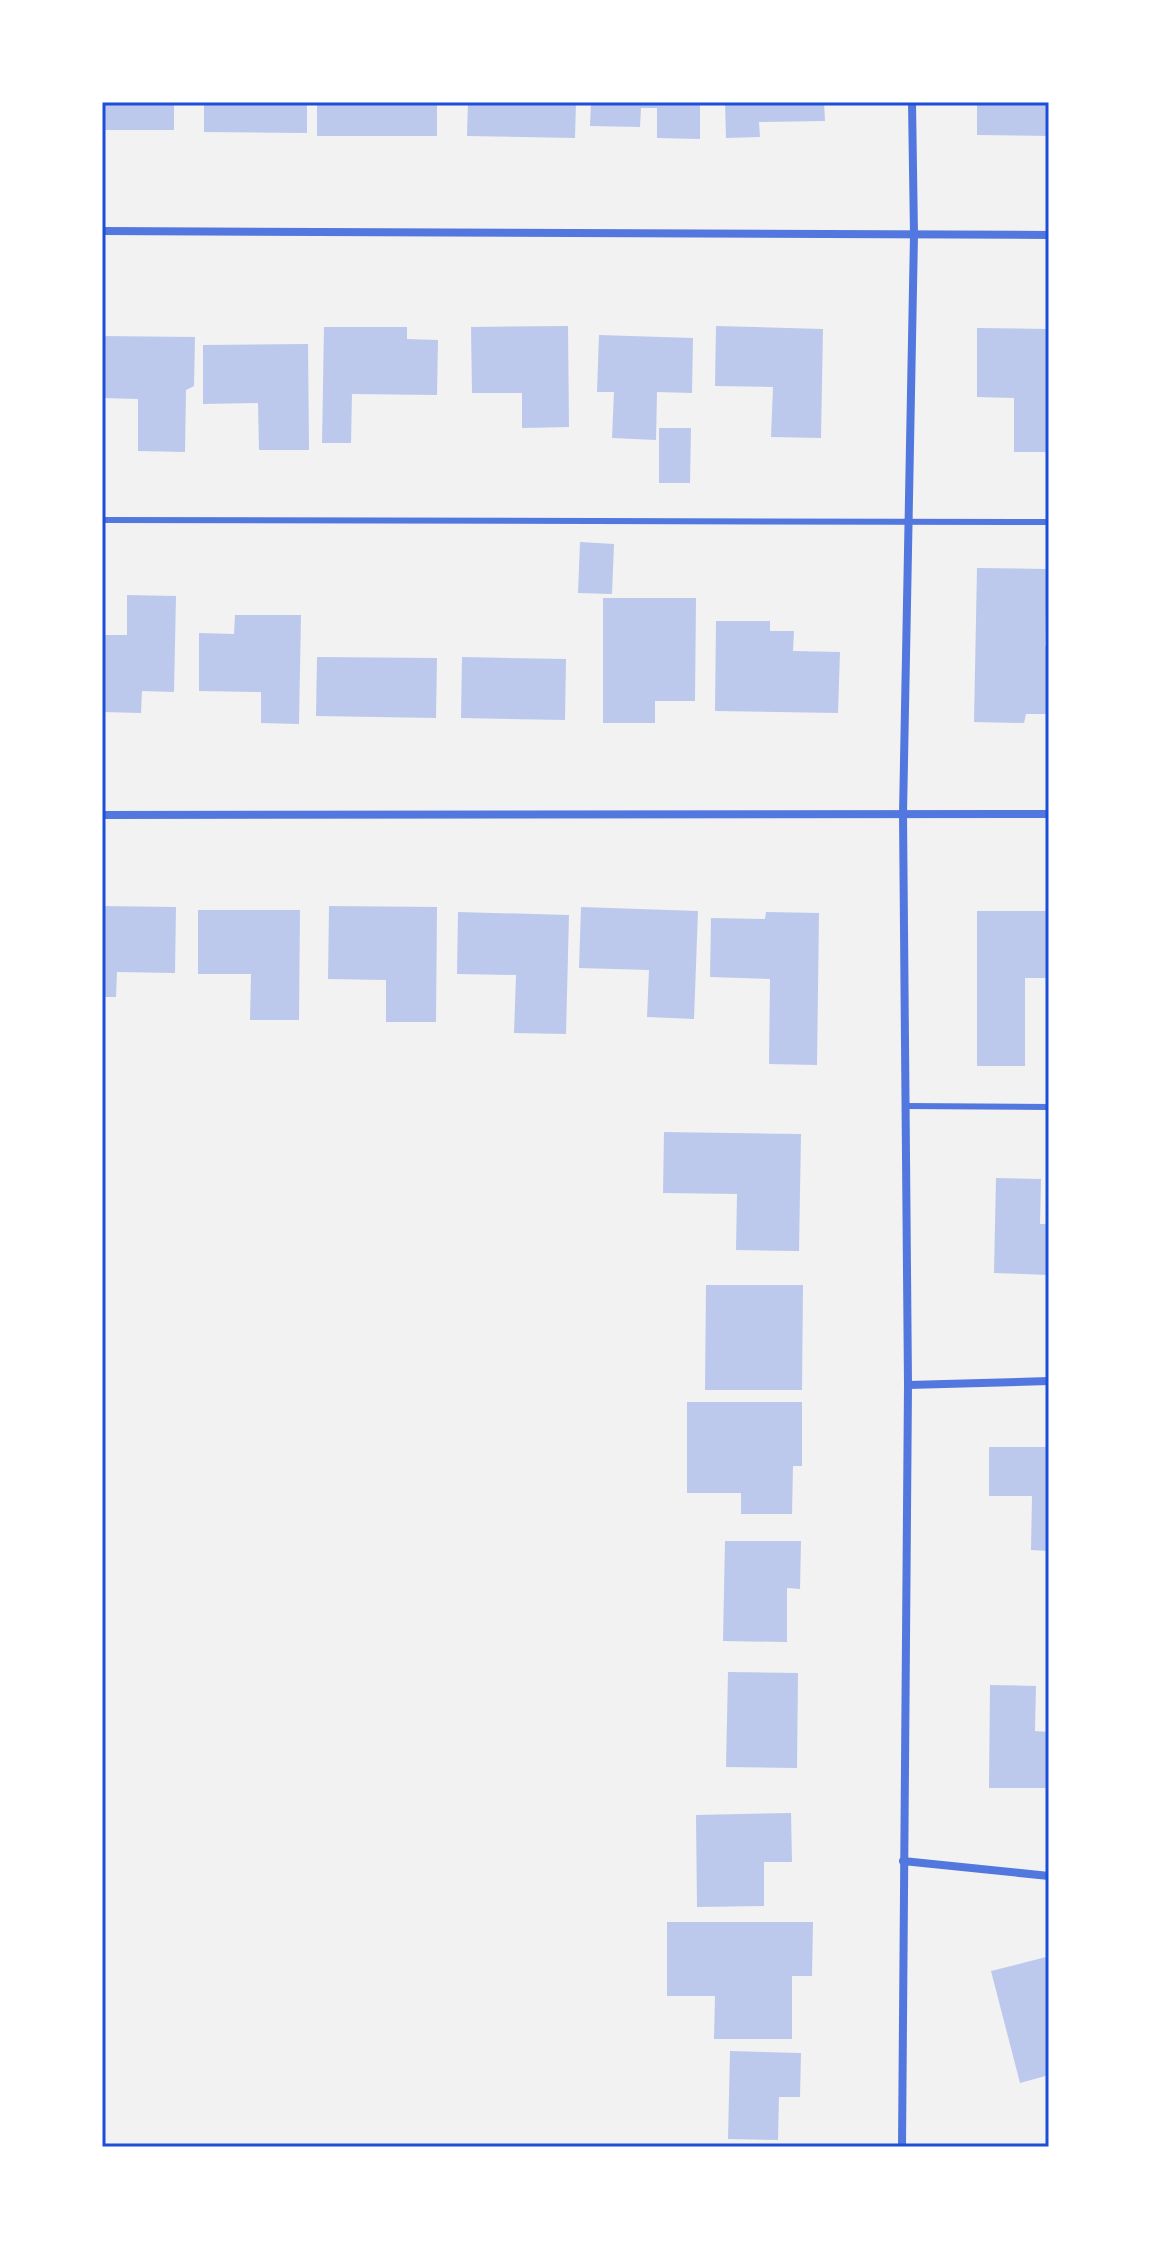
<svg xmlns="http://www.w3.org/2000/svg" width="1151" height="2249" font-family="Roboto,sans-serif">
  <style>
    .building { fill: #bdc9ec }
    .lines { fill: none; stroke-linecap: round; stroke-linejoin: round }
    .service { stroke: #5277de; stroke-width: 6 }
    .minor { stroke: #5277de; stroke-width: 8 }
    .neatline { fill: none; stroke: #1d4ed8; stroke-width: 3 }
  </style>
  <rect width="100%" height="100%" fill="#f2f2f2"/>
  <g class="building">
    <rect x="102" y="102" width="72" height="28"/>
    <polygon points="204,102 307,102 307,133 204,132"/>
    <rect x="317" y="102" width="120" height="34"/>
    <polygon points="468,102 576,102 575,138 467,136"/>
    <polygon points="591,102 700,102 700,139 657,138 657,108 641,108 640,127 590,126"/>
    <polygon points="725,102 824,102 825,121 759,122 760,137 726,138"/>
    <polygon points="977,102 1049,102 1049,136 977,135"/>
    <polygon points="568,326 569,427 522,428 522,393 472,393 471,327"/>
    <polygon points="716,326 823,329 821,438 771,437 773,387 715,386"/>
    <polygon points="324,327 407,327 407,339 438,340 437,395 352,394 351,443 322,443"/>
    <polygon points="977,328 1049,329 1049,452 1014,452 1014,398 977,397"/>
    <polygon points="599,335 693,338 692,393 657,392 656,440 612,438 614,392 597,392"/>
    <polygon points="102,336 195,337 194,386 186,390 185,452 138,451 138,399 102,398"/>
    <polygon points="308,344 309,450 259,450 258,403 203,404 203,345"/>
    <polygon points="659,428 691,428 690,483 659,483"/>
    <polygon points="580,542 614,544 612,594 578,593"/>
    <polygon points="977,568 1047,569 1045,646 1049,646 1049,714 1026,714 1024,723 974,722"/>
    <polygon points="127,595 176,596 174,692 142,691 141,713 102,712 102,635 127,635"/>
    <polygon points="603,598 696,598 695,701 655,701 655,723 603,723"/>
    <polygon points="235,615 301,615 299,724 261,723 261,692 199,691 199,633 234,634"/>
    <polygon points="716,621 770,621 770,631 794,631 793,651 840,652 838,713 715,711"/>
    <polygon points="317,657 437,658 436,718 316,716"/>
    <polygon points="462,657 566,659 565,720 461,718"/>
    <polygon points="102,906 176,907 175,973 117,972 116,997 102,997"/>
    <polygon points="329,906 437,907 436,1022 386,1022 386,980 328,979"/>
    <polygon points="581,907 698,911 694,1019 647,1017 649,970 579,968"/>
    <polygon points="198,910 300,910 299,1020 250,1020 251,974 198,974"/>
    <polygon points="977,911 1049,911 1049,1020 1046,1020 1046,978 1025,978 1025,1066 977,1066"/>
    <polygon points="458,912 569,915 566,1034 514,1033 516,975 457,974"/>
    <polygon points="766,912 819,913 817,1065 769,1064 770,979 710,977 711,918 765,919"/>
    <polygon points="664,1132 801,1134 799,1251 736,1250 737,1194 663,1193"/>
    <polygon points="996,1178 1041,1179 1040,1224 1049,1224 1049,1275 994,1273"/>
    <polygon points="706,1285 803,1285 802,1390 705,1390"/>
    <polygon points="687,1402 802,1402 802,1466 793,1466 792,1514 741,1514 741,1493 687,1493"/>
    <polygon points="989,1447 1049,1447 1049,1551 1031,1550 1032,1496 989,1496"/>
    <polygon points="725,1541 801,1541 800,1589 787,1588 787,1642 723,1641"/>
    <polygon points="728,1672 798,1673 797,1768 726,1767"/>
    <polygon points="990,1685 1036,1686 1035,1731 1049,1732 1049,1788 989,1788"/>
    <polygon points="791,1813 792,1862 764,1862 764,1906 697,1907 696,1815"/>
    <polygon points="667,1922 813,1922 812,1976 792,1976 792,2039 714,2039 715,1996 667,1996"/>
    <polygon points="1046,1957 1049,1968 1049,2075 1020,2083 991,1971"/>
    <polygon points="730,2051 801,2053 800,2097 779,2097 778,2140 728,2139"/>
  </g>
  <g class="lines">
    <g class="service">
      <polyline points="102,520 1049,522"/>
      <polyline points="905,1106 1049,1107"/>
    </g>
    <g class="minor">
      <polyline points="102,231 1049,235"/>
      <polyline points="102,815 1049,814"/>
      <polyline points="908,1385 1049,1381"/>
      <polyline points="903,1861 1049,1876"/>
      <polyline points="902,2147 908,1385 903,814 914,235 912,102"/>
    </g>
  </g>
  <rect width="1151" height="2249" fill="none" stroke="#ffffff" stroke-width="208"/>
  <rect x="104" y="104" width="943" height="2041" class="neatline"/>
</svg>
